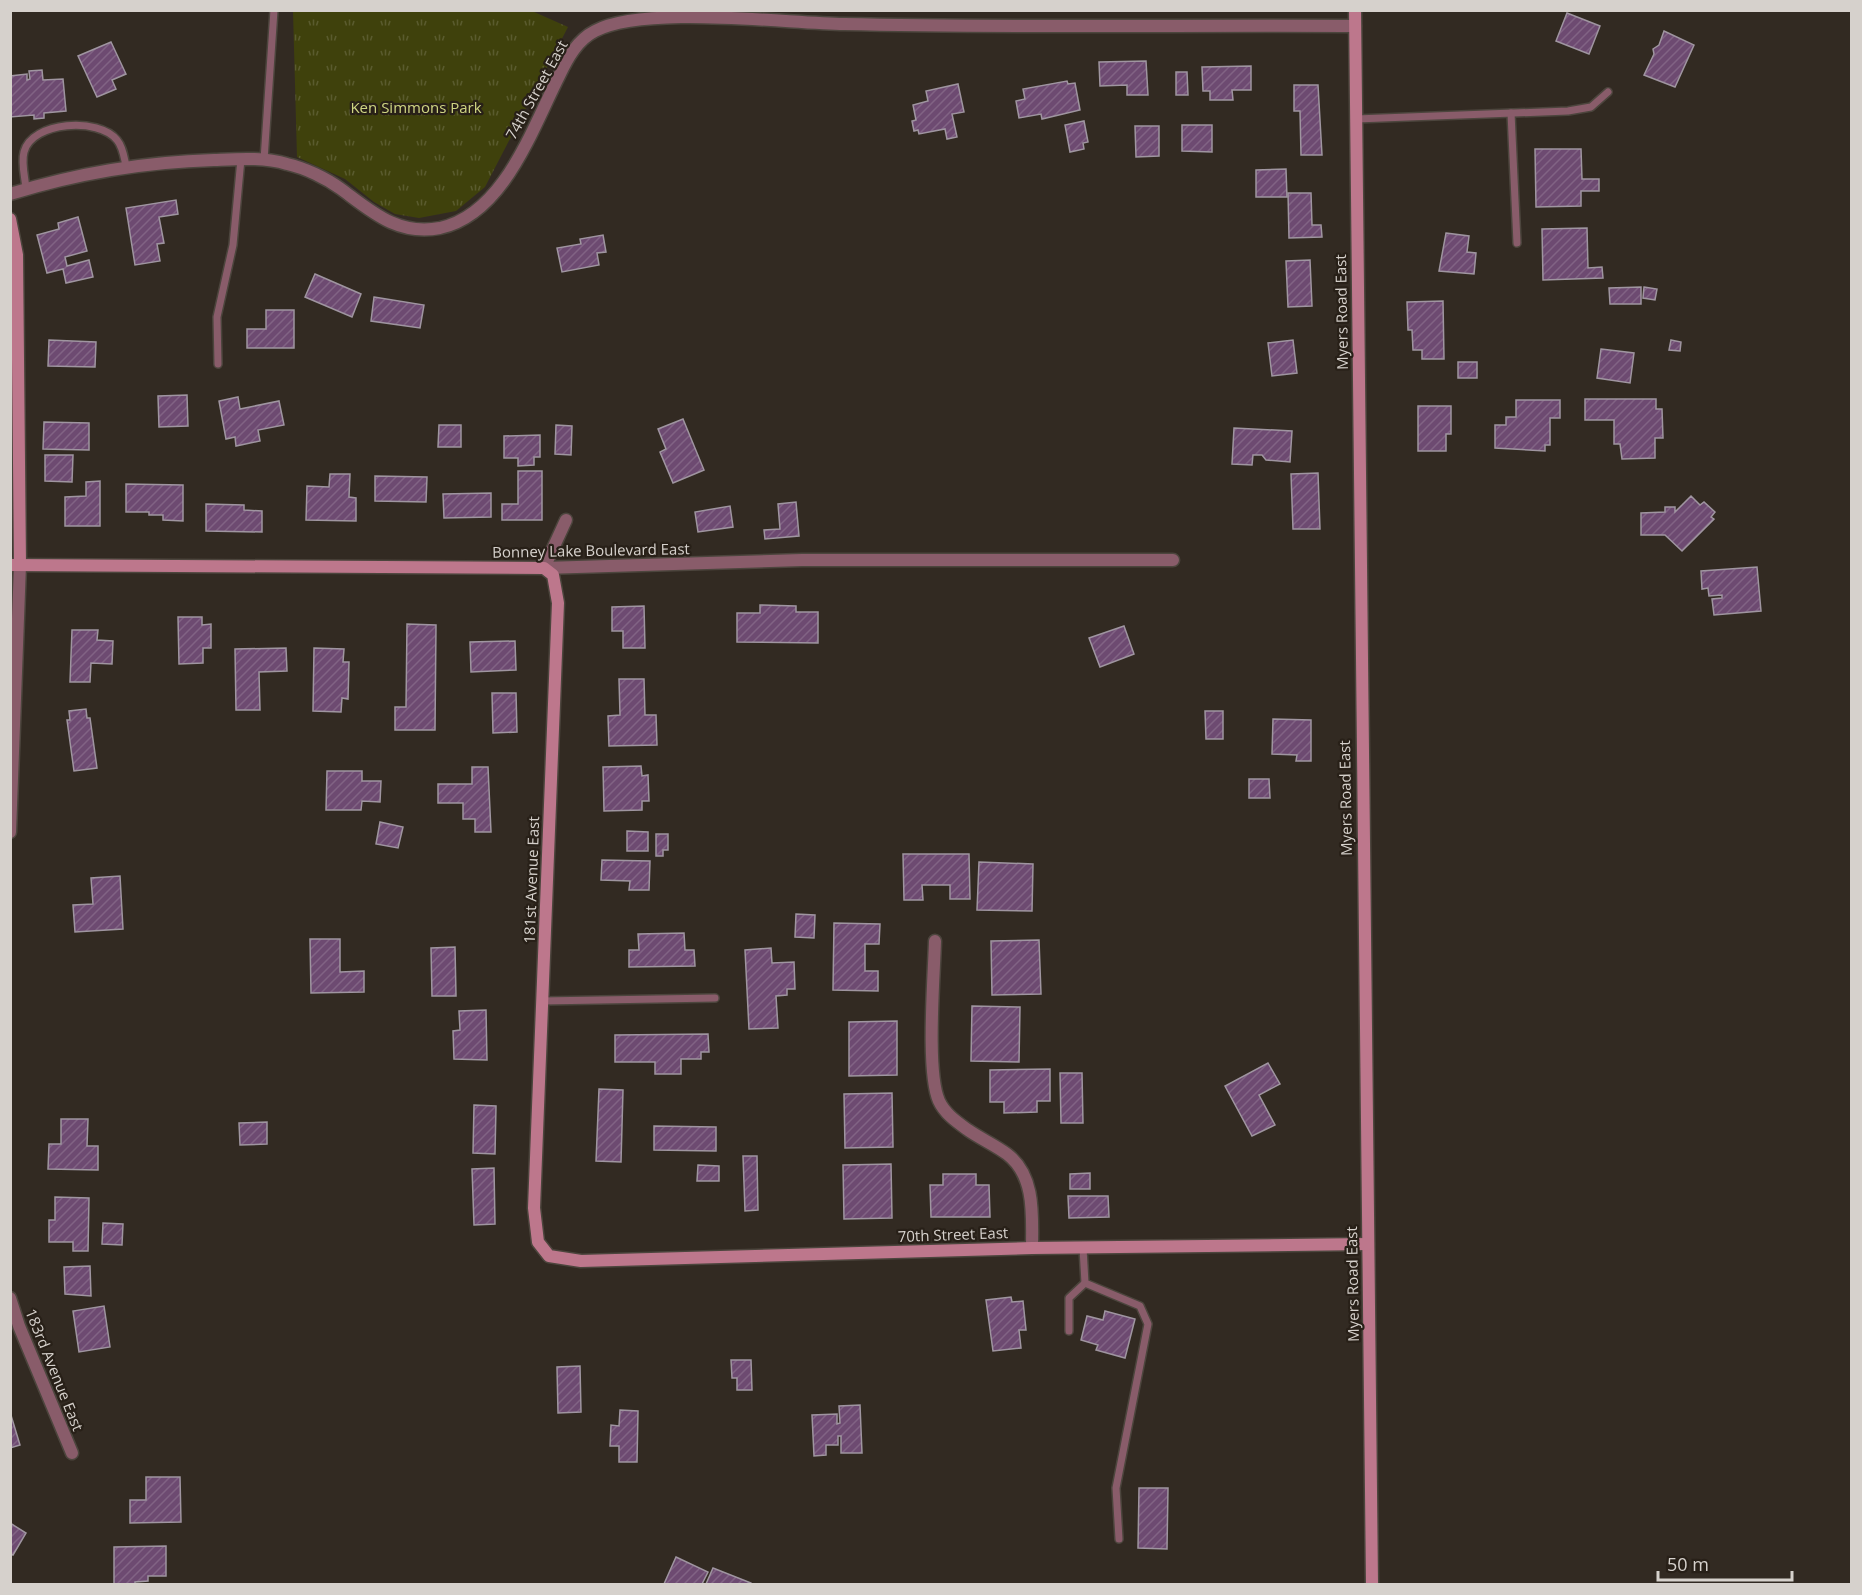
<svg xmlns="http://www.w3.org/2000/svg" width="1862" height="1595" font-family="'Open Sans',sans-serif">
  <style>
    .grass { fill: url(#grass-tufts) }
    .building { fill: url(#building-hatch); stroke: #9f95a0; stroke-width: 1.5 }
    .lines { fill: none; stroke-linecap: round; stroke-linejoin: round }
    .lane-casing { stroke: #4c453d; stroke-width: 10 }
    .street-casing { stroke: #4c453d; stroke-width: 15 }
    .secondary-casing { stroke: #4c453d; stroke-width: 15 }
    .lane { stroke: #895c6a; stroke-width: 7 }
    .street { stroke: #895c6a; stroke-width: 12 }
    .secondary { stroke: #bd778c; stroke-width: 12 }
    .labels { text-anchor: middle; stroke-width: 4.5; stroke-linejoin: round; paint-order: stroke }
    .street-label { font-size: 15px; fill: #d6d1cc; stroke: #282018 }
    .park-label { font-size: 15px; fill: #cfd583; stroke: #282018 }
  </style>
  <defs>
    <pattern id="grass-tufts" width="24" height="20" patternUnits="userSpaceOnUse" patternTransform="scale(1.5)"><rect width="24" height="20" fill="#3f410c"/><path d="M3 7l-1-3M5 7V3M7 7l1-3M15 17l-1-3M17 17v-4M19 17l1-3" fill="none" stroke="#5a5b2e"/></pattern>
    <pattern id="building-hatch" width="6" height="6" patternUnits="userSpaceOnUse" patternTransform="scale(1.5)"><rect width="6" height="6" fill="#6d4a71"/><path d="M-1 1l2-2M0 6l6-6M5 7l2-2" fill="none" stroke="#816384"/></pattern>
  </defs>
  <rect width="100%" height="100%" fill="#322a22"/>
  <polygon class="grass" points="293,11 532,11 568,27 485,187 456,211 419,218 395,214 374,202 345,179 297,157"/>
  <g class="building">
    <polygon points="1567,13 1600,26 1589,54 1556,41"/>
    <polygon points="1664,31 1694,45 1675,87 1644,75 1654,54 1653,49 1659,45"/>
    <polygon points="111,42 126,74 112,80 116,89 97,97 78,56"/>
    <polygon points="1146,61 1148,95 1127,95 1127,85 1100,86 1099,62"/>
    <polygon points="1251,66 1251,90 1232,90 1233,100 1210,100 1210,91 1203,91 1202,67"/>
    <polygon points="42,70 43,80 63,79 66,111 44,113 44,118 34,119 34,115 10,117 10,76 27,74 27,80 30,79 29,71"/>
    <polygon points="1176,72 1187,72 1188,95 1176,95"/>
    <polygon points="1067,81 1068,84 1075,83 1080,110 1042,119 1041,114 1019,118 1016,101 1025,99 1023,89"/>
    <polygon points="958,84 964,112 952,114 957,137 947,139 945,129 919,134 918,130 914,131 912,121 916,120 913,105 928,101 926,91"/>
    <polygon points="1294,85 1318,85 1322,155 1301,155 1300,111 1294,111"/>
    <polygon points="1084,121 1088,142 1083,143 1084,149 1070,152 1065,125"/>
    <polygon points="1182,125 1212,125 1212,152 1182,151"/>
    <polygon points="1135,126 1159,126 1159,156 1136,157"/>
    <polygon points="1535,149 1581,149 1582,179 1599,179 1599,191 1581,191 1581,206 1536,207"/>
    <polygon points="1286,169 1287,197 1256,197 1256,170"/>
    <polygon points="1288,193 1311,193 1312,225 1321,225 1322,237 1289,238"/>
    <polygon points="176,200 178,214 159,217 164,243 157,244 160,261 135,265 126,208"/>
    <polygon points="78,217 87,251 65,257 67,266 89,260 93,277 66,283 63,269 47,273 37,235 59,229 58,223"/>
    <polygon points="1587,228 1588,268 1602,267 1603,278 1543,280 1542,229"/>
    <polygon points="1446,233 1469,236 1467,252 1476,253 1474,274 1439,271"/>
    <polygon points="603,235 606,252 597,253 599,265 562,272 557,248 581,244 580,239"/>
    <polygon points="1310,260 1312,306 1288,307 1286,261"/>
    <polygon points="315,274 361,294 352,317 305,297"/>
    <polygon points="1641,287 1641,304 1610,304 1609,288"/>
    <polygon points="1644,287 1657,289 1655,300 1643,298"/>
    <polygon points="374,297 424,305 420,328 371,321"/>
    <polygon points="1443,301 1444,359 1422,359 1422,350 1413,350 1412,330 1408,330 1407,302"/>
    <polygon points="266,310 294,310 294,348 247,348 247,329 266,329"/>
    <polygon points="49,340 96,342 95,367 48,366"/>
    <polygon points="1293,340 1297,373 1272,376 1268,343"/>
    <polygon points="1671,340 1681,342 1680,351 1669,350"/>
    <polygon points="1601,349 1634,353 1630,383 1597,378"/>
    <rect x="1458" y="362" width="19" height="16"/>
    <polygon points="187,395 188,426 159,427 158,396"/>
    <polygon points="238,397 240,409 279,401 284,425 258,430 260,441 236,446 235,437 226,439 219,401"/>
    <polygon points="1585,399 1656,399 1656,409 1662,409 1663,438 1655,438 1655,458 1622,459 1620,444 1614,444 1614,420 1585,420"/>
    <polygon points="1516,400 1560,400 1560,418 1550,418 1550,445 1545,445 1545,451 1495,448 1495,425 1506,425 1506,417 1516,417"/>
    <polygon points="1418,406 1451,406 1451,434 1446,434 1446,451 1418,451"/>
    <polygon points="683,419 704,470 673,483 660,452 666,449 658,429"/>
    <polygon points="44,422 89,423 89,450 43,449"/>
    <polygon points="439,425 461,425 461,447 438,447"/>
    <polygon points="556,425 572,426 571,455 555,454"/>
    <polygon points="1234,428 1292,431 1290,462 1266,460 1262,455 1253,455 1252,465 1232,464"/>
    <polygon points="540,435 540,457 534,457 534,465 518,466 518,458 504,458 504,436"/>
    <polygon points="45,455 73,455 72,482 45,481"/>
    <polygon points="518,471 542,471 542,520 502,520 502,504 518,504"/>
    <polygon points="1318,473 1320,529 1293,529 1291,474"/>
    <polygon points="330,474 350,474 349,497 356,498 356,521 306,520 307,486 329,487"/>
    <polygon points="375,476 427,477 426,502 375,501"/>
    <polygon points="100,481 100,526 65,526 65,497 86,496 86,482"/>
    <polygon points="126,484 183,485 183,521 163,520 163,515 149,515 149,512 126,512"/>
    <polygon points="491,493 491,517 444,518 443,494"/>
    <polygon points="1691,496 1700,505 1704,502 1715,512 1711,517 1714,519 1682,551 1665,535 1641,535 1641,513 1665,512 1665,507 1675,507 1675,512"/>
    <polygon points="796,502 799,536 765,539 764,530 780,529 778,504"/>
    <polygon points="206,504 244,505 244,510 262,511 262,532 206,531"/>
    <polygon points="730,506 733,527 698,532 695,512"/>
    <polygon points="1757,567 1761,611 1714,615 1712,599 1722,598 1722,595 1709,596 1708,588 1702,589 1701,571"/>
    <polygon points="760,605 796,606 796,612 818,612 818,643 737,642 737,613 760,613"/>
    <polygon points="644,606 645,648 623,648 623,631 612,631 612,607"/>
    <polygon points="178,617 202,617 202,625 211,624 211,648 203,648 203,663 179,664"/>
    <polygon points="407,624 436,625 435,730 395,730 395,707 406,707"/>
    <polygon points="1124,626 1134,654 1100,667 1089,638"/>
    <polygon points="72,630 98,630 97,640 113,641 112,664 91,663 90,682 70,682"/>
    <polygon points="515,641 516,670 471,672 470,642"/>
    <polygon points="286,648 287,671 259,672 260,710 236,710 235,649"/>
    <polygon points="314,648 344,649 343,662 349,662 348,699 342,698 341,712 313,711"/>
    <polygon points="619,679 644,679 645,715 656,715 657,745 609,746 608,716 620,715"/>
    <polygon points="492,693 516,693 517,732 493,733"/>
    <polygon points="86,709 87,718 90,718 97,768 74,771 67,720 70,720 69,711"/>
    <polygon points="1205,711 1223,711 1223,739 1206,739"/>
    <polygon points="1273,719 1311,720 1311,761 1296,761 1297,755 1272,754"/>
    <polygon points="641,766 642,776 648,775 649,801 642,801 642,810 604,811 603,767"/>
    <polygon points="472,767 488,767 491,832 475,832 475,819 463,819 463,803 438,803 438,784 472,784"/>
    <polygon points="327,771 362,771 362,781 381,781 380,802 362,801 361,810 326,810"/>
    <polygon points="1249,779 1269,779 1270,798 1249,798"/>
    <polygon points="380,822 403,827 398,848 376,844"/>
    <polygon points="627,831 648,832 648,851 627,851"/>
    <polygon points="656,834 668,834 668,850 663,850 663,856 656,856"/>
    <polygon points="903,854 969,854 970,899 950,899 950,885 922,885 923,900 904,900"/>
    <polygon points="602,860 650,861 649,890 629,890 630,881 601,880"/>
    <polygon points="979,862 1033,864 1032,911 977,910"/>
    <polygon points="120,876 123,929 75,932 73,905 93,904 91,878"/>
    <polygon points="796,914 815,915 814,938 795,937"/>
    <polygon points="834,923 880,924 879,944 865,944 865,971 878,971 878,991 833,990"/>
    <polygon points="684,933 685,950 694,950 695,966 629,967 629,950 639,950 638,934"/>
    <polygon points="310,939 340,939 340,972 364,971 364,992 311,993"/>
    <polygon points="1039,940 1041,994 992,995 991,941"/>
    <polygon points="455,947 456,996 432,996 431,948"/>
    <polygon points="771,948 772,963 794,962 795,989 787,989 787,995 776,996 778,1028 749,1029 745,950"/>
    <polygon points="972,1006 1020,1007 1019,1062 971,1061"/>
    <polygon points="486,1010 487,1060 454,1059 453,1031 460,1030 459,1011"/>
    <polygon points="897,1021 897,1075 849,1076 849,1022"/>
    <polygon points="708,1034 709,1052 701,1052 701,1059 681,1059 681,1074 655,1074 655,1062 615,1062 615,1035"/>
    <polygon points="1268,1063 1280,1084 1259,1095 1275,1125 1252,1136 1225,1086"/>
    <polygon points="1050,1069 1050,1101 1037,1101 1037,1112 1004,1113 1004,1102 990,1102 990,1070"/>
    <polygon points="1060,1073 1082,1073 1083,1123 1061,1123"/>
    <polygon points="599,1089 623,1090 621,1162 596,1161"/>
    <polygon points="892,1093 893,1147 845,1148 844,1094"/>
    <polygon points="474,1105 496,1106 495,1154 473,1153"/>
    <polygon points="61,1119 88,1119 87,1146 98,1146 98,1170 48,1169 49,1144 61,1144"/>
    <polygon points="267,1122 267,1144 240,1145 239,1123"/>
    <polygon points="654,1126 716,1127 716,1151 654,1150"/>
    <polygon points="743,1156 757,1156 758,1210 745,1211"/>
    <polygon points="891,1164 892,1218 844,1219 843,1165"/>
    <polygon points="698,1165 719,1166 719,1181 697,1181"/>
    <polygon points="494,1168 495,1224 474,1225 472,1169"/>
    <polygon points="1090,1173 1090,1189 1070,1189 1070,1174"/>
    <polygon points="943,1174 976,1174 976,1185 989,1185 990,1217 931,1217 930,1185 943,1185"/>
    <polygon points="1068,1196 1108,1196 1109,1217 1069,1218"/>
    <polygon points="55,1197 89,1198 88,1251 73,1251 73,1242 49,1242 49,1220 55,1220"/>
    <polygon points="103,1223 123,1224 122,1245 102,1244"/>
    <polygon points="90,1266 91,1296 65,1294 64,1267"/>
    <polygon points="1011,1297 1012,1302 1023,1301 1026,1330 1019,1330 1021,1348 993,1351 986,1300"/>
    <polygon points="104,1306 110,1347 79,1352 73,1311"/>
    <polygon points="1105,1311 1135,1319 1125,1358 1096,1350 1098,1345 1081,1340 1087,1316 1103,1320"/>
    <polygon points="731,1360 751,1360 752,1390 737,1390 737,1378 732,1378"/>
    <polygon points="580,1366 581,1412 558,1413 557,1367"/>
    <polygon points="860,1405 862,1453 841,1453 841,1436 838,1436 838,1445 826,1445 826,1455 814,1456 812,1415 837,1414 837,1424 840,1423 839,1406"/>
    <polygon points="620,1410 638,1411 637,1462 619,1462 619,1446 610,1446 611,1425 619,1426"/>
    <polygon points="10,1412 20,1445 10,1448"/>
    <polygon points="146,1477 180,1477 181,1522 130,1523 130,1500 146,1500"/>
    <polygon points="1139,1488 1168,1488 1167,1549 1138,1548"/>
    <polygon points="10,1523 26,1533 13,1555 10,1554"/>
    <polygon points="166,1546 166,1576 148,1576 148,1581 135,1582 135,1584 114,1584 114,1547"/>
    <polygon points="676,1557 708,1572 702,1584 664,1584"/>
    <polygon points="713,1568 751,1583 751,1584 706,1584"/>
  </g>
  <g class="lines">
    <defs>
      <g id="lane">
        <polyline points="1511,113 1517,243"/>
        <polyline points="1356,119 1568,111 1591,107 1608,92"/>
        <polyline points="264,160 274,10"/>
        <path d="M26,189C25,177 21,163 24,152C32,121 99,117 117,140C123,147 124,157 126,166"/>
        <polyline points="218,364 217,317 233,245 241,159"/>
        <polyline points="542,1001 715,998"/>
        <polyline points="1083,1248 1085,1283 1140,1306 1148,1324 1116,1488 1119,1539"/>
        <polyline points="1069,1331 1069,1298 1085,1283"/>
      </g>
      <g id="street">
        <path d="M10,194C78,173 144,162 214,160C238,159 264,157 287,164C305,168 326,178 341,189C372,212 398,236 440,228C504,214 532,129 559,76C567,59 577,40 595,31C645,5 783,23 844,24C1014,28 1185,25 1355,26"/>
        <polyline points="544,568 802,560 1173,560"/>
        <polyline points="544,568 566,520"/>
        <polyline points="10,832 20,565"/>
        <path d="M935,941C934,977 926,1072 939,1101C945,1114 957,1122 968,1130C981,1139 995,1145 1007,1154C1036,1176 1032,1217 1032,1248"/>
        <polyline points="10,1298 19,1326 72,1453"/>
      </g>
      <g id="secondary">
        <polyline points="1355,10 1372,1584"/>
        <polyline points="10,219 17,255 20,565"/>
        <polyline points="10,565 544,568 553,575 558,603 534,1208 538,1242 549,1256 581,1261 1032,1248 1368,1244"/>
      </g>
    </defs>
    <use href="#lane" class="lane-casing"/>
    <use href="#street" class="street-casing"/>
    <use href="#secondary" class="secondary-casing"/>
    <use href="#lane" class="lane"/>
    <use href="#street" class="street"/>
    <use href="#secondary" class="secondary"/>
  </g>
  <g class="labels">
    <g class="street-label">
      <text transform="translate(537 90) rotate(-61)" y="5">74th Street East</text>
      <text transform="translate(1342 312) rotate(-91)" y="5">Myers Road East</text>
      <text transform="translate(591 551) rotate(-1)" y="5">Bonney Lake Boulevard East</text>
      <text transform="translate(1346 798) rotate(-91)" y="5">Myers Road East</text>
      <text transform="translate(532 880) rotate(-88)" y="5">181st Avenue East</text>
      <text transform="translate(953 1235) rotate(-2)" y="5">70th Street East</text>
      <text transform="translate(1353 1284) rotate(-91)" y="5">Myers Road East</text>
      <text transform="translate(54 1370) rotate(68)" y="5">183rd Avenue East</text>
    </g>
    <g class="park-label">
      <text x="416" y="113">Ken Simmons Park</text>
    </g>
  </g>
  <rect width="1862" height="1595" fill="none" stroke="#d6d1cc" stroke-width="24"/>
  <path d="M1658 1571v9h134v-9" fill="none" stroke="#d6d1cc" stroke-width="3"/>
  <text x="1667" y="1571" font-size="18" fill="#d6d1cc" stroke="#282018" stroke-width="4.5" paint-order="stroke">50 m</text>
</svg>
